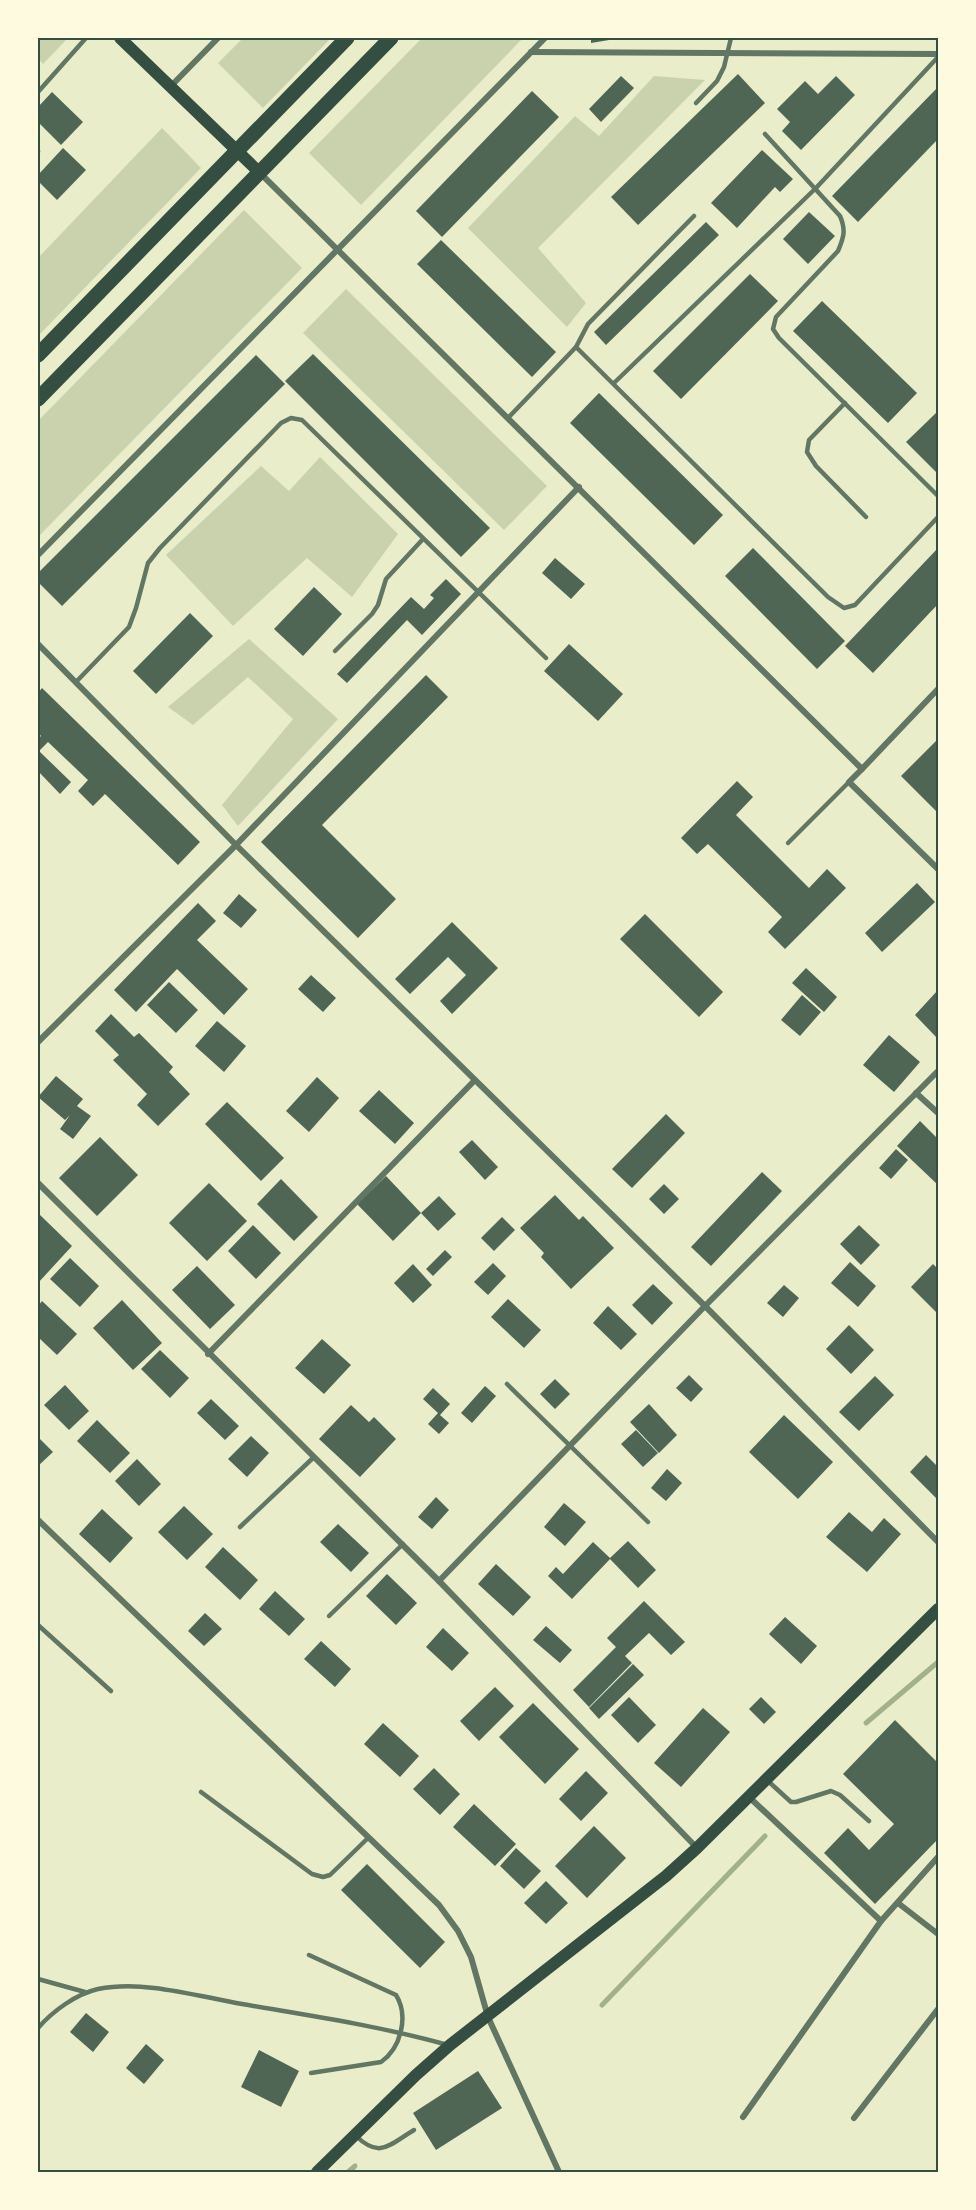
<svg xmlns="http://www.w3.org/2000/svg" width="976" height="2210" font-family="Manrope,sans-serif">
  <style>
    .green { fill: #cad2ad }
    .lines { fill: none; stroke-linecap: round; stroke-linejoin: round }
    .stream { stroke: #a3b18a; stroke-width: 5 }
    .building { fill: #4f6655 }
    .service { stroke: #617663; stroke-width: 4.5 }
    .minor { stroke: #617663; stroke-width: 6 }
    .secondary { stroke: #344e41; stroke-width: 12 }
    .primary { stroke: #344e41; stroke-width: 15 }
    .neatline { fill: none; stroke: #344e41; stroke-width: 2 }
  </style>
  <rect width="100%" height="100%" fill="#e9edc9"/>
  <g class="green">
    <polygon points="38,38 68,38 43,64 38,58"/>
    <polygon points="243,38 331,38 263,108 218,63"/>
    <polygon points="422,38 523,38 361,205 309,153"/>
    <polygon points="654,76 705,80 538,248 586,303 567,327 468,228 575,116 599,136"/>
    <polygon points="162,128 201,168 38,336 38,258"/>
    <polygon points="244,210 302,268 38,537 38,421"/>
    <polygon points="346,289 547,486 504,530 303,333"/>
    <polygon points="320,457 398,534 352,597 307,558 233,626 166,555 261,466 289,491"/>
    <polygon points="249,639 338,719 238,826 222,805 293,719 248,677 193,725 168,707"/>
  </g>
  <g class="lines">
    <g class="stream">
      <polyline points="866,1723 938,1662"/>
      <polyline points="602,2005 765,1836"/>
      <polyline points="348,2172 355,2166"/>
    </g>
  </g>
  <g class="building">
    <polygon points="591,38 615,38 615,39 591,43"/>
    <polygon points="738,74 765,103 638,225 611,197"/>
    <polygon points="621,76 634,88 601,122 589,109"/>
    <polygon points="836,76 855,95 801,150 782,131 790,122 777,109 805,81 818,94"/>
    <polygon points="938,87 938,139 858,222 832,196"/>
    <polygon points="532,91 559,117 442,237 416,211"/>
    <polygon points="52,92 83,122 61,145 38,122 38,107"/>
    <polygon points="63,148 86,170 57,200 38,181 38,175"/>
    <polygon points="762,150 793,179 780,192 775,187 737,228 711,203"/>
    <polygon points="809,212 835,236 808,264 783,239"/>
    <polygon points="706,222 719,235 606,345 594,332"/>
    <polygon points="441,240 556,352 532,377 417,264"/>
    <polygon points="750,274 778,301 681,399 653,371"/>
    <polygon points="822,301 917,393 888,423 793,331"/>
    <polygon points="313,354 490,528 461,557 285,381"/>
    <polygon points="256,355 285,384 62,606 38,582 38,573"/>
    <polygon points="599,393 723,515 694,545 570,423"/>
    <polygon points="936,413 938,415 938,474 906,442"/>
    <polygon points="753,548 845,641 817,669 725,576"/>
    <polygon points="938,548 938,604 873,673 845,646"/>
    <polygon points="555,558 585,584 571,599 542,573"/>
    <polygon points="446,579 461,594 422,635 407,620 347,683 337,674 411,597 424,609 434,598 430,595"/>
    <polygon points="314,587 342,614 303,656 274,629"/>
    <polygon points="190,613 213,636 156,694 133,671"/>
    <polygon points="569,644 623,694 598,721 544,671"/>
    <polygon points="426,675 448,697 322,825 396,899 358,938 261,842"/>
    <polygon points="42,688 200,842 178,865 105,794 93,806 78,791 88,780 48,742 39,751 71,782 60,794 38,771 38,739 41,736 38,732 38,693"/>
    <polygon points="938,739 938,813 901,776"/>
    <polygon points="737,781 753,797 736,815 809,888 827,869 846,888 785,949 768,932 782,917 708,844 697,854 681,838"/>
    <polygon points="917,883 935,902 882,952 865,933"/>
    <polygon points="239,894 257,910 241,928 223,913"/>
    <polygon points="198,903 216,921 197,940 248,989 224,1015 177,969 136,1012 114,990"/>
    <polygon points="645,914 723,992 699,1017 620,939"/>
    <polygon points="452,922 498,968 452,1014 440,1001 466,975 448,957 410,994 395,979"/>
    <polygon points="806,968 837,997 824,1012 792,983"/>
    <polygon points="311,975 336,998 323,1012 298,989"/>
    <polygon points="169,982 198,1010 176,1033 147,1005"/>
    <polygon points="938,990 938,1036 937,1038 915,1015"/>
    <polygon points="802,995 821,1012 800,1036 781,1020"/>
    <polygon points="111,1014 134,1037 139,1033 173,1067 169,1072 190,1094 158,1126 137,1105 147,1094 113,1060 119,1055 95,1031"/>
    <polygon points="217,1021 246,1046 224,1072 195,1046"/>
    <polygon points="889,1035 920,1062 894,1092 863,1065"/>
    <polygon points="56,1076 83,1099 77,1106 91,1116 73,1139 60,1129 70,1115 65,1120 38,1097"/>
    <polygon points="317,1077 339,1098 309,1132 286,1111"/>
    <polygon points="379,1090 414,1123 395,1144 359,1111"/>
    <polygon points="227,1102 284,1158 261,1181 205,1124"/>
    <polygon points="666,1114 685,1133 632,1188 612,1169"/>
    <polygon points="920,1121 938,1139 938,1185 897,1146"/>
    <polygon points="100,1137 138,1175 97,1216 59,1178"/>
    <polygon points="472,1140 498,1167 485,1180 459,1152"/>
    <polygon points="896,1149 908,1160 891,1179 879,1168"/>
    <polygon points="762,1172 782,1191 711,1266 691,1247"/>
    <polygon points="386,1176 421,1213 393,1241 357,1204"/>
    <polygon points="281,1179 318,1217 294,1241 257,1204"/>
    <polygon points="209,1183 247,1221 207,1261 169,1223"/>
    <polygon points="664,1184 679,1199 664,1214 649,1199"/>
    <polygon points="555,1195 579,1220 583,1216 614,1248 571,1289 541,1257 544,1253 520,1228"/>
    <polygon points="439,1196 456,1214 438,1231 421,1213"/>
    <polygon points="38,1213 72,1246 38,1283"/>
    <polygon points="502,1217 515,1230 494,1251 481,1238"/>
    <polygon points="253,1225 281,1253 256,1279 228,1251"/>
    <polygon points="859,1225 880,1245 861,1265 840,1244"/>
    <polygon points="445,1250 452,1257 433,1276 426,1269"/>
    <polygon points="70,1258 99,1286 80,1307 50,1279"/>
    <polygon points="850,1262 876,1286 858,1307 831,1283"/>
    <polygon points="493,1263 506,1276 488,1295 474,1282"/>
    <polygon points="413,1264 432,1285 413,1303 394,1283"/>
    <polygon points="933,1264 938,1269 938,1310 936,1312 911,1287"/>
    <polygon points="197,1266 235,1305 210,1329 172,1290"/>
    <polygon points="653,1284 673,1303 652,1325 632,1305"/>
    <polygon points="784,1285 799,1298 783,1317 767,1303"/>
    <polygon points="508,1299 541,1330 524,1348 491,1317"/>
    <polygon points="122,1300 162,1343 133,1370 93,1328"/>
    <polygon points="42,1301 77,1334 57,1355 38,1337 38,1306"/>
    <polygon points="608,1306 637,1334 621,1350 593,1323"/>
    <polygon points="849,1325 874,1350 851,1374 826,1349"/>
    <polygon points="322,1339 351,1365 324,1394 295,1368"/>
    <polygon points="160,1350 189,1378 170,1398 141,1369"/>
    <polygon points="689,1375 703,1389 691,1402 676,1388"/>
    <polygon points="875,1376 894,1395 859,1431 839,1412"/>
    <polygon points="555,1379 570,1394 555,1409 540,1394"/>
    <polygon points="65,1385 89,1411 69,1430 44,1405"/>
    <polygon points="485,1386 496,1396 472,1423 461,1413"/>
    <polygon points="433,1388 450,1404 440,1415 449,1423 439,1434 428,1424 438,1413 423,1399"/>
    <polygon points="211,1399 239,1426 225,1440 197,1413"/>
    <polygon points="649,1404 677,1435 659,1453 630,1422"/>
    <polygon points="351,1405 369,1422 374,1417 396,1439 360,1477 319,1439"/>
    <polygon points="784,1415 833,1462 798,1499 749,1452"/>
    <polygon points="97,1420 130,1453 110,1473 77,1441"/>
    <polygon points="636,1430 658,1453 643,1467 621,1444"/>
    <polygon points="251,1436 269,1453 247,1477 228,1459"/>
    <polygon points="38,1437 53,1452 38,1466"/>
    <polygon points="926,1455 938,1467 938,1496 936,1498 910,1472"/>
    <polygon points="137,1459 161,1484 139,1506 115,1481"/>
    <polygon points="667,1469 682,1483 666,1501 651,1488"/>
    <polygon points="436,1497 449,1510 432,1529 418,1517"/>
    <polygon points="564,1503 586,1522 565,1546 544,1527"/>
    <polygon points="184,1506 213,1534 187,1560 158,1532"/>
    <polygon points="102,1509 133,1538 110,1563 79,1534"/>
    <polygon points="849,1512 872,1532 884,1518 901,1534 867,1572 826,1537"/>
    <polygon points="338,1524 369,1553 351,1572 320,1542"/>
    <polygon points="628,1541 656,1570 638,1588 610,1559 572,1599 548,1576 556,1567 563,1574 593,1542 610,1558"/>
    <polygon points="223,1547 258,1580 240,1600 205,1567"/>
    <polygon points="496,1564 531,1597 513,1616 478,1584"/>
    <polygon points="387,1574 417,1603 396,1625 366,1596"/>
    <polygon points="275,1591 305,1619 289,1636 259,1609"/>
    <polygon points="644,1601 685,1642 671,1655 649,1633 625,1656 632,1663 589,1707 573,1690 616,1647 607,1638"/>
    <polygon points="205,1613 222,1629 204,1646 188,1631"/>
    <polygon points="785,1617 817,1646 801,1664 769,1634"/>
    <polygon points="546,1626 572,1650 560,1663 533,1640"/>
    <polygon points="443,1628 469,1653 452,1671 426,1647"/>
    <polygon points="321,1641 351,1669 335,1687 304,1659"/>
    <polygon points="633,1664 644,1675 599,1719 589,1708"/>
    <polygon points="495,1687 514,1706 479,1741 460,1721"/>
    <polygon points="629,1697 656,1725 638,1743 611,1715"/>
    <polygon points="761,1697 776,1712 764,1724 749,1709"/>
    <polygon points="533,1703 579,1749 545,1784 499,1737"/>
    <polygon points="703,1708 730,1732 681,1787 654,1763"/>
    <polygon points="895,1720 938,1763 938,1839 875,1904 824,1853 848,1828 869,1850 894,1824 843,1774"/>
    <polygon points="383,1723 419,1756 400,1777 364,1744"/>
    <polygon points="434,1768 460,1794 440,1815 413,1789"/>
    <polygon points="586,1771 608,1793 581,1821 559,1799"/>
    <polygon points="474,1804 516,1844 495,1866 453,1827"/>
    <polygon points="594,1826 626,1858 587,1898 555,1866"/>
    <polygon points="516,1848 541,1871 524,1889 500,1866"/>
    <polygon points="367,1864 445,1942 420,1968 341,1890"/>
    <polygon points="546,1881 568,1903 546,1924 524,1903"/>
    <polygon points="86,2013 109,2032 93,2052 70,2032"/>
    <polygon points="146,2044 164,2060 144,2084 126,2068"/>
    <polygon points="259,2050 299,2071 281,2107 241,2087"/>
    <polygon points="478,2071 502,2108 436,2150 413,2113"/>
  </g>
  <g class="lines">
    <g class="service">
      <polyline points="38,92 86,38"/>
      <polyline points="696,103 717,81 724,67 731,38"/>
      <path d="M765,134L840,216C846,230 844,237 838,251L776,317L773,329L779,338L938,496"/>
      <polyline points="38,151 38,152"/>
      <polyline points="576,347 828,597 844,608 855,605 938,517"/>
      <polyline points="614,383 816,188 938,57"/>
      <polyline points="845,403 809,440 807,452 816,466 866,517"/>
      <polyline points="508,418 576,347 588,324 694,216"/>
      <polyline points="335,651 372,614 378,605 386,579 423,539"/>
      <polyline points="76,682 129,627 136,608 148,563 160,548 281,423 291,418 302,420 546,658"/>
      <polyline points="788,843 849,782"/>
      <polyline points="507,1384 648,1522"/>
      <polyline points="240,1527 314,1457"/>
      <polyline points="329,1616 403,1544"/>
      <polyline points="38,1625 111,1691"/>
      <polyline points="768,1781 791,1802 796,1802 831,1791 840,1795 869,1821"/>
      <polyline points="201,1792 312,1874 323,1877 330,1875 368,1838"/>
      <path d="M309,1955L396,1995C409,2016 401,2048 381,2062L311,2073"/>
      <polyline points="38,1979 85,1992"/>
      <path d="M38,2028C53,2011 76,1994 98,1989C145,1980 196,1996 242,2004C311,2016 380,2026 448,2045"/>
      <path d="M356,2136C380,2159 389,2145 414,2130"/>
    </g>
    <g class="minor">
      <polyline points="531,52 938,54"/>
      <polyline points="171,86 218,38"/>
      <polyline points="260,173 862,769 849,782 938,869"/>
      <polyline points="38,555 545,38"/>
      <polyline points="38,644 236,845 705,1306 938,1542"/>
      <polyline points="862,769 938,689"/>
      <polyline points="38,1042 236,845 579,487"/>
      <polyline points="916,1093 938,1113"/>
      <polyline points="38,1183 439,1581 697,1848"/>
      <polyline points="208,1354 474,1081"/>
      <polyline points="38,1520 439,1905 458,1931 471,1957 488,2017 559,2172"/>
      <polyline points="439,1581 705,1306 938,1071"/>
      <polyline points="749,1797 881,1921"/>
      <polyline points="898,1903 938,1934"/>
      <polyline points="743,2117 881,1921 938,1857"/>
      <polyline points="854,2118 938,2009"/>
    </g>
    <g class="secondary">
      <polyline points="120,38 260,173"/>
      <polyline points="317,2172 416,2075 450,2045 666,1876 697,1848 938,1609"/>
    </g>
    <g class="primary">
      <polyline points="38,355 347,38"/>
      <polyline points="38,399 391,38"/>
    </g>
  </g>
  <rect width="976" height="2210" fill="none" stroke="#fefae0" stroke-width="78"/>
  <rect x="39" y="39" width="898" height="2132" class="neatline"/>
</svg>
